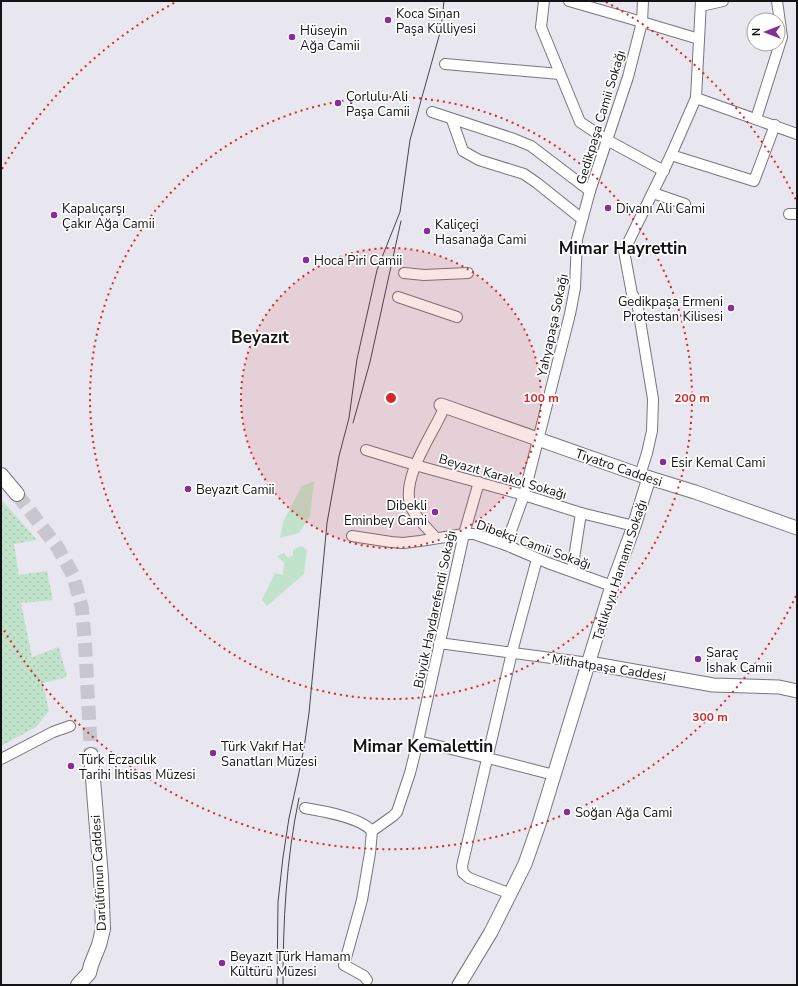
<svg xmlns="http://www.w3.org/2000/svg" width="798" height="986" font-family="'Nunito Sans',sans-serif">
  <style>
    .green { fill: #c2e3cb }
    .park { fill: url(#park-dots) }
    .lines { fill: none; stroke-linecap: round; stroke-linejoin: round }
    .secondary-tunnel { stroke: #c8c7cf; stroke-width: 14; stroke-dasharray: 14 7; stroke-linecap: butt }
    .minor-casing { stroke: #77767e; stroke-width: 12 }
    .tertiary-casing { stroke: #77767e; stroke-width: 15 }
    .secondary-casing { stroke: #77767e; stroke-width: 16 }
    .minor { stroke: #fff; stroke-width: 10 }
    .tertiary { stroke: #fff; stroke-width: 13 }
    .secondary { stroke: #fff; stroke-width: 14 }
    .tram { stroke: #47464b; stroke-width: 1 }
    .ring { fill: none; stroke: #d62828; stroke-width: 2; stroke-dasharray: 2 4 }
    .poi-dot { fill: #872d99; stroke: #fff; stroke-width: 1.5 }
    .labels { text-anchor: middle; stroke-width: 3.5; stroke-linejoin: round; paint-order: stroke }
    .poi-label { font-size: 13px; fill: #131316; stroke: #fff; text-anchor: start }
    .street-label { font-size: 13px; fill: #131316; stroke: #fff }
    .district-label { font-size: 17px; font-weight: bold; fill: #131316; stroke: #fff }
    .centre { fill: #d62828; stroke: #fff; stroke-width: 2 }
    .ring-label { font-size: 12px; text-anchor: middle; font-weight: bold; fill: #d62828; stroke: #fff; stroke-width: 3.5; stroke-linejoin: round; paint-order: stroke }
  </style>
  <defs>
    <pattern id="park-dots" width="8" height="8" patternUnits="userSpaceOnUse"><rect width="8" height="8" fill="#c2e3cb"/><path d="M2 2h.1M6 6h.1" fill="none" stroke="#a6c2ae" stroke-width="1.8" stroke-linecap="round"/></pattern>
  </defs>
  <rect width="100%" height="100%" fill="#e8e7f0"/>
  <g class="green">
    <polygon points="314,481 310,516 299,533 280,538 283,522 302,486"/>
    <polygon points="301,546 307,550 304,574 267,606 262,600 275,573 283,575 284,562 277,556 284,553 288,558 293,555 293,550"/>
  </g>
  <polygon class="park" points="1,499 37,540 14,544 19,575 47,571 53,600 21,603 32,657 59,647 67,677 43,683 49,711 36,727 1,746"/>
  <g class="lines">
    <polyline class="secondary-tunnel" points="17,494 58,548 73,575 82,608 85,643 91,755"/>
    <defs>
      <g id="minor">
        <polyline points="544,1 541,27 580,122 607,140 664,171"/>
        <polyline points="569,1 642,22 699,39"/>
        <polyline points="701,6 723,1"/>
        <polyline points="445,64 560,74"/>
        <polyline points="696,98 797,134"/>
        <polyline points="432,112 514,139 531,146 590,191"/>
        <polyline points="756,119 782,37 777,1"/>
        <polyline points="452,120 463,151 479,160 524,174 537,183 582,219"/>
        <polyline points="671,155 754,181 775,125"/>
        <polyline points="653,193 685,204"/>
        <polyline points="789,214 797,214"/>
        <polyline points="404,273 424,275 468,273"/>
        <polyline points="398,297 457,317"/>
        <polyline points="366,450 415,465 524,495 581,513 634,526"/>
        <polyline points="640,475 647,453 652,431 653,399 637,302 632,294 624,251 671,155 696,98 701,1"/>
        <polyline points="352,536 391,542 403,543 420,541 464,534 474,534 506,545 548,563 612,586"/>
        <path d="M436,538C429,530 412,514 410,504C402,475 434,433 445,406"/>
        <polyline points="506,545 524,495 570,314 575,288 577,239 590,191 628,77 642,22 643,1"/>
        <polyline points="572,571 581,513"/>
        <polyline points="439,643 589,663"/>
        <polyline points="418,741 488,758 554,775"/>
        <polyline points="1,759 53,732 70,726"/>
        <path d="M305,808C322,811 360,817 372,831"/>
        <polyline points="372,831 393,816 397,812 410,773 418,741 464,534 479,482"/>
        <polyline points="511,894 469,878 463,873 462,866 513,648 537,559"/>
        <polyline points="367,980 364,976 344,965 362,900 370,853 372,831"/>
      </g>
      <g id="tertiary">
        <polyline points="441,405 640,475 695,492 797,528"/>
        <polyline points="589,663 713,685 779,687 797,691"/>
        <polyline points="459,985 491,932 525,864 539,824 612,586 634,526 649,478"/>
      </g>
      <g id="secondary">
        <polyline points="1,475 17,494"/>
        <polyline points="78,985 89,973 91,965 99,945 103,929 101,877 91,755"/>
      </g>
    </defs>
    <use href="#minor" class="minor-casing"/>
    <use href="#tertiary" class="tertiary-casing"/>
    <use href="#secondary" class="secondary-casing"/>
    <use href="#minor" class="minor"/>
    <use href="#tertiary" class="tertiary"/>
    <use href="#secondary" class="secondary"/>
    <g class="tram">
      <polyline points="353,423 370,362 401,221"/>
      <polyline points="277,985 278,902 283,857 289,818 297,782 304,748 309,713 327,523 339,456 349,418 357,359 377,270 400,212 410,140 441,29 444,1"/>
      <path d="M283,985C283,922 286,860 299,798"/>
    </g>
  </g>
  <circle cx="391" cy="398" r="150" fill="#d62828" fill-opacity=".12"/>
  <g class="ring">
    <circle cx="391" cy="398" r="150"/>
    <circle cx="391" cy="398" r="301"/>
    <path d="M796 596A451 451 0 0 1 2 627M2 169A451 451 0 0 1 176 2M606 2A451 451 0 0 1 796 200"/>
  </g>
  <g class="poi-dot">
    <circle cx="388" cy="20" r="4"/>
    <circle cx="292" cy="37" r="4"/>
    <circle cx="338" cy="103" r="4"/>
    <circle cx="608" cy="208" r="4"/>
    <circle cx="54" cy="215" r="4"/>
    <circle cx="427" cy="231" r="4"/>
    <circle cx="306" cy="260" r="4"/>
    <circle cx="731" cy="308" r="4"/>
    <circle cx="663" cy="462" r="4"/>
    <circle cx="188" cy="489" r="4"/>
    <circle cx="435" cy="512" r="4"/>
    <circle cx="698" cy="659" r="4"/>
    <circle cx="213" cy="753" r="4"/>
    <circle cx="71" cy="766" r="4"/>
    <circle cx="567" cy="812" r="4"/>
    <circle cx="222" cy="963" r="4"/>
  </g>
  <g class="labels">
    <g class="poi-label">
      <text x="396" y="18">Koca Sinan<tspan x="396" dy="15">Paşa Külliyesi</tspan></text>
      <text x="300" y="35">Hüseyin<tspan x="300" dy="15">Ağa Camii</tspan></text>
      <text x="346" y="101">Çorlulu Ali<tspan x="346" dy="15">Paşa Camii</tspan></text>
      <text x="62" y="213">Kapalıçarşı<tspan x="62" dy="15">Çakır Ağa Camii</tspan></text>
      <text x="616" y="213">Divanı Ali Cami</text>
      <text x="435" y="229">Kaliçeçi<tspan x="435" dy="15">Hasanağa Cami</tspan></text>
      <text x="314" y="265">Hoca Piri Camii</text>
      <text x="723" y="306" text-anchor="end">Gedikpaşa Ermeni<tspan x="723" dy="15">Protestan Kilisesi</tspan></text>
      <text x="671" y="467">Esir Kemal Cami</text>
      <text x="196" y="494">Beyazıt Camii</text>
      <text x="427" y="510" text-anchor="end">Dibekli<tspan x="427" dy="15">Eminbey Cami</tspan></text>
      <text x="706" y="657">Saraç<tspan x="706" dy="15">İshak Camii</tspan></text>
      <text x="221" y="751">Türk Vakıf Hat<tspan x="221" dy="15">Sanatları Müzesi</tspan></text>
      <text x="79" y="764">Türk Eczacılık<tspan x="79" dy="15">Tarihi İhtisas Müzesi</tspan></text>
      <text x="575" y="817">Soğan Ağa Cami</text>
      <text x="230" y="961">Beyazıt Türk Hamam<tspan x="230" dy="15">Kültürü Müzesi</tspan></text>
    </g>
    <g class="street-label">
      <text transform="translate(600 117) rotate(-73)" y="5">Gedikpaşa Camii Sokağı</text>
      <text transform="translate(552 325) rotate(-78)" y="5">Yahyapaşa Sokağı</text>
      <text transform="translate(619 467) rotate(19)" y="5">Tiyatro Caddesi</text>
      <text transform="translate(503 476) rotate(16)" y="5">Beyazıt Karakol Sokağı</text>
      <text transform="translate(534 544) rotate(20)" y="5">Dibekçi Camii Sokağı</text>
      <text transform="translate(619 570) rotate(-72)" y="5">Tatlıkuyu Hamamı Sokağı</text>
      <text transform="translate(434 609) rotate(-78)" y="5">Büyük Haydarefendi Sokağı</text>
      <text transform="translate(609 667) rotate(9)" y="5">Mithatpaşa Caddesi</text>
      <text transform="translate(98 873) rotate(-93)" y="5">Darülfünun Caddesi</text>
    </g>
    <g class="district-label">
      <text x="623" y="254">Mimar Hayrettin</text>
      <text x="260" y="343">Beyazıt</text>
      <text x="423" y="752">Mimar Kemalettin</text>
    </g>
  </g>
  <circle cx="391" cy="398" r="6" class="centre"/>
  <g class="ring-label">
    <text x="541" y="402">100 m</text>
    <text x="692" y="402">200 m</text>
    <text x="710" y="721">300 m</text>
  </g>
  <rect width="798" height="986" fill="none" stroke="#131316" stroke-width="4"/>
  <g transform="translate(766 32) rotate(270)"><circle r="19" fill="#ffffff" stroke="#a1a1a2"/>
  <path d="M0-3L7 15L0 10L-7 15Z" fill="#872d99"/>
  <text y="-6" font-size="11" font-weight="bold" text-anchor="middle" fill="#131316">N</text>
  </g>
</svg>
